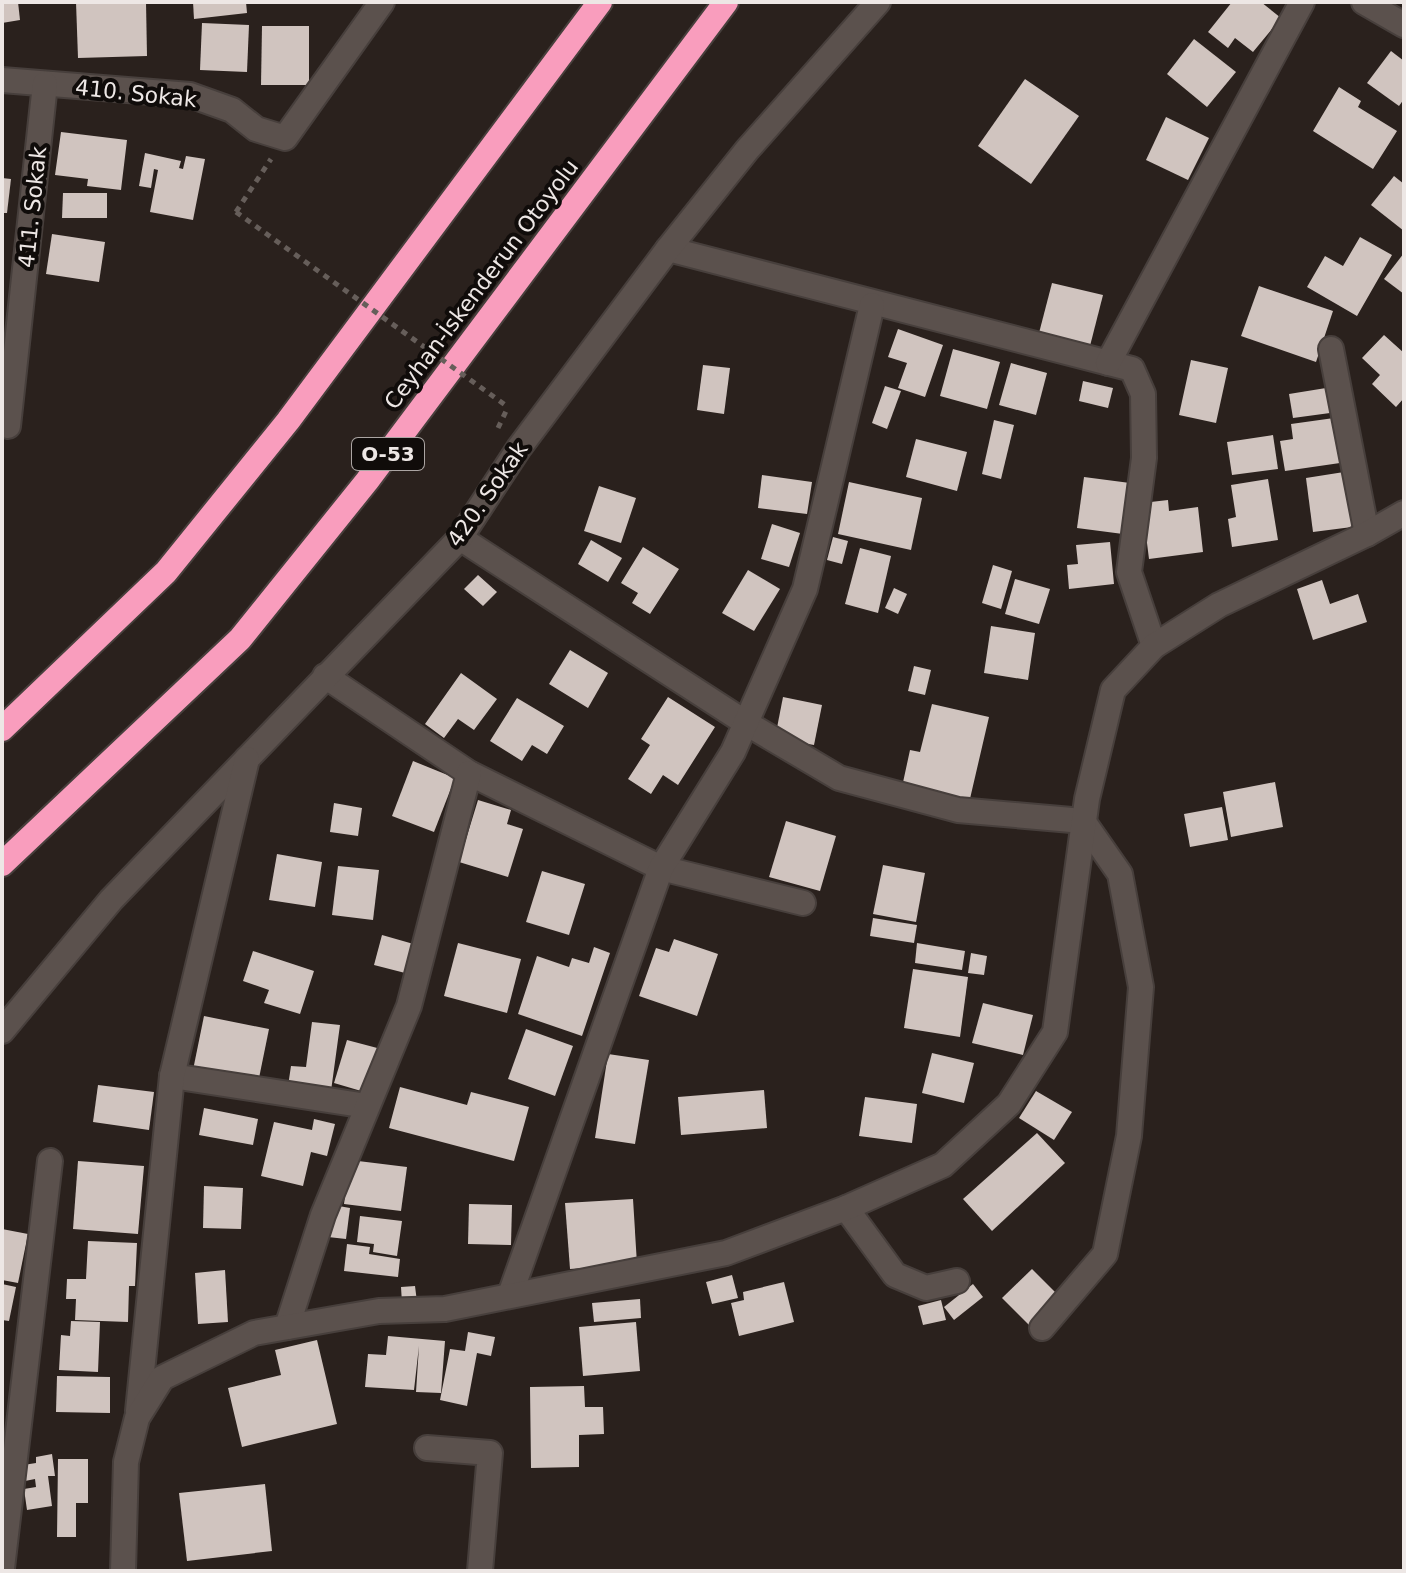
<svg xmlns="http://www.w3.org/2000/svg" width="1406" height="1573" font-family="'DejaVu Sans',sans-serif">
  <style>
    .building { fill: #d0c4bf }
    .lines { fill: none; stroke-linecap: round; stroke-linejoin: round }
    .minor-casing { stroke: #473f3c; stroke-width: 28 }
    .highway-casing { stroke: #473f3c; stroke-width: 28 }
    .path { stroke: #665e5a; stroke-width: 5; stroke-dasharray: 6 6; stroke-linecap: butt }
    .minor { stroke: #5b514d; stroke-width: 24 }
    .highway { stroke: #f99dbd; stroke-width: 24 }
    .path-bridge { stroke: #665e5a; stroke-width: 5; stroke-dasharray: 6 6; stroke-linecap: butt }
    .labels { text-anchor: middle; stroke-width: 8; stroke-linejoin: round; paint-order: stroke }
    .shield { fill: #100c0a; stroke: #aba5a3; stroke-width: 2 }
    .shield-label { font-size: 20px; font-weight: bold; fill: #ede7e5 }
    .street-label { font-size: 22px; fill: #ede7e5; stroke: #100c0a }
  </style>
  <rect width="100%" height="100%" fill="#2a211d"/>
  <g class="building">
    <polygon points="2,2 18,2 20,20 2,23"/>
    <polygon points="76,2 146,2 147,56 78,58"/>
    <polygon points="193,2 246,2 247,13 194,19"/>
    <polygon points="1232,2 1261,2 1281,18 1253,52 1235,38 1228,48 1208,32"/>
    <polygon points="202,23 249,25 247,72 200,70"/>
    <polygon points="262,26 309,26 309,85 261,85"/>
    <polygon points="1194,39 1236,72 1207,107 1167,74"/>
    <polygon points="1391,51 1404,61 1404,99 1399,106 1367,83"/>
    <polygon points="1025,79 1079,116 1031,184 978,146"/>
    <polygon points="1339,87 1361,101 1358,107 1397,131 1373,169 1313,131"/>
    <polygon points="1166,117 1209,138 1188,180 1146,160"/>
    <polygon points="61,132 127,140 121,190 87,186 88,179 55,175"/>
    <polygon points="145,153 181,161 179,168 183,169 186,156 205,159 193,220 150,212 158,170 154,169 151,188 139,186"/>
    <polygon points="1394,176 1404,184 1404,231 1371,205"/>
    <polygon points="2,178 11,179 7,213 2,213"/>
    <polygon points="63,193 107,193 107,218 62,218"/>
    <polygon points="52,234 105,242 99,282 46,274"/>
    <polygon points="1360,237 1392,255 1357,316 1307,287 1325,256 1343,266"/>
    <polygon points="1404,253 1404,294 1384,279"/>
    <polygon points="1052,283 1103,295 1090,346 1039,333"/>
    <polygon points="1259,286 1333,311 1316,362 1241,336"/>
    <polygon points="898,329 943,345 925,397 898,388 907,363 888,357"/>
    <polygon points="1384,335 1404,353 1404,398 1396,407 1372,384 1380,375 1362,358"/>
    <polygon points="953,349 1000,362 987,409 940,396"/>
    <polygon points="1191,360 1228,368 1216,423 1179,415"/>
    <polygon points="1011,363 1047,373 1036,415 999,405"/>
    <polygon points="703,365 730,368 724,414 697,410"/>
    <polygon points="1083,381 1113,388 1108,408 1079,401"/>
    <polygon points="885,386 901,391 887,429 872,423"/>
    <polygon points="1326,388 1330,413 1293,418 1289,394"/>
    <polygon points="1334,418 1340,463 1285,471 1280,441 1293,439 1291,424"/>
    <polygon points="994,420 1014,425 1001,479 982,474"/>
    <polygon points="1273,435 1278,469 1232,475 1227,442"/>
    <polygon points="916,439 967,452 957,491 906,477"/>
    <polygon points="1344,472 1352,527 1313,532 1306,478"/>
    <polygon points="762,475 812,482 807,514 758,508"/>
    <polygon points="1084,477 1130,483 1123,534 1077,528"/>
    <polygon points="1268,479 1278,540 1232,547 1228,519 1236,517 1231,485"/>
    <polygon points="849,482 922,498 911,550 838,534"/>
    <polygon points="599,486 636,498 621,543 584,531"/>
    <polygon points="1168,500 1169,511 1198,507 1203,552 1149,559 1142,503"/>
    <polygon points="772,524 800,533 789,567 761,559"/>
    <polygon points="833,537 848,541 842,564 827,560"/>
    <polygon points="591,540 622,558 608,582 578,564"/>
    <polygon points="1110,542 1114,584 1069,589 1067,565 1078,564 1076,545"/>
    <polygon points="643,547 679,569 650,614 632,603 638,593 621,583"/>
    <polygon points="860,548 891,556 878,613 845,604"/>
    <polygon points="993,565 1012,571 1001,609 982,603"/>
    <polygon points="748,570 780,589 754,631 722,613"/>
    <polygon points="478,575 497,592 483,606 464,589"/>
    <polygon points="1015,579 1050,589 1039,624 1005,614"/>
    <polygon points="1322,580 1330,604 1358,594 1367,622 1313,640 1297,589"/>
    <polygon points="894,588 907,594 898,614 885,608"/>
    <polygon points="991,626 1035,633 1028,680 984,673"/>
    <polygon points="570,650 608,673 588,708 549,684"/>
    <polygon points="914,666 931,670 925,695 908,691"/>
    <polygon points="461,673 497,699 474,730 458,719 444,738 425,724"/>
    <polygon points="668,697 715,727 678,785 663,775 651,794 628,779 650,745 641,739"/>
    <polygon points="783,697 822,705 814,745 775,738"/>
    <polygon points="517,698 564,726 547,754 532,745 522,761 490,741"/>
    <polygon points="932,704 989,717 969,803 902,787 910,750 920,752"/>
    <polygon points="413,761 455,778 434,832 392,816"/>
    <polygon points="1275,782 1283,827 1231,837 1223,792"/>
    <polygon points="478,800 511,810 507,824 523,829 508,877 459,862"/>
    <polygon points="334,803 362,808 358,836 330,832"/>
    <polygon points="1222,807 1228,840 1190,847 1184,814"/>
    <polygon points="786,821 836,836 820,891 769,877"/>
    <polygon points="277,854 322,862 315,907 269,900"/>
    <polygon points="883,865 925,873 916,922 873,914"/>
    <polygon points="338,866 379,870 373,920 332,915"/>
    <polygon points="542,871 585,884 569,935 526,922"/>
    <polygon points="873,918 917,925 914,943 870,936"/>
    <polygon points="382,935 417,945 409,974 374,965"/>
    <polygon points="674,939 718,954 697,1016 639,996 656,948 669,952"/>
    <polygon points="458,943 521,959 507,1013 444,996"/>
    <polygon points="917,943 965,951 962,970 915,963"/>
    <polygon points="594,947 610,953 582,1036 518,1014 537,956 569,967 572,958 589,963"/>
    <polygon points="253,951 314,971 300,1014 264,1003 269,990 243,981"/>
    <polygon points="971,953 987,956 984,975 968,973"/>
    <polygon points="913,969 968,977 960,1037 904,1028"/>
    <polygon points="983,1003 1033,1015 1023,1055 972,1043"/>
    <polygon points="204,1016 269,1029 258,1083 193,1070"/>
    <polygon points="312,1022 340,1025 331,1091 288,1086 291,1066 306,1067"/>
    <polygon points="526,1029 573,1046 555,1096 508,1079"/>
    <polygon points="347,1040 381,1049 368,1093 334,1083"/>
    <polygon points="932,1053 974,1063 964,1103 922,1093"/>
    <polygon points="608,1054 649,1060 635,1144 595,1138"/>
    <polygon points="98,1085 154,1092 149,1130 93,1122"/>
    <polygon points="400,1087 467,1105 471,1092 529,1107 514,1161 389,1128"/>
    <polygon points="764,1090 767,1128 681,1135 678,1097"/>
    <polygon points="1036,1091 1072,1112 1054,1140 1019,1118"/>
    <polygon points="865,1097 917,1104 912,1143 859,1136"/>
    <polygon points="204,1108 258,1119 253,1145 199,1135"/>
    <polygon points="314,1119 335,1124 327,1156 311,1152 303,1186 261,1176 274,1122 312,1130"/>
    <polygon points="1037,1133 1065,1163 992,1231 963,1199"/>
    <polygon points="350,1160 407,1167 401,1211 344,1204"/>
    <polygon points="78,1161 144,1166 138,1234 73,1229"/>
    <polygon points="204,1186 243,1188 241,1229 203,1228"/>
    <polygon points="633,1199 637,1264 570,1269 565,1203"/>
    <polygon points="469,1204 512,1205 511,1245 468,1244"/>
    <polygon points="333,1205 350,1208 346,1239 328,1237"/>
    <polygon points="360,1216 402,1221 397,1256 373,1252 374,1244 357,1242"/>
    <polygon points="2,1229 28,1234 18,1283 2,1280"/>
    <polygon points="88,1241 137,1243 135,1286 129,1286 128,1322 75,1320 76,1299 66,1299 67,1279 86,1279"/>
    <polygon points="347,1244 370,1247 369,1254 400,1259 398,1277 344,1271"/>
    <polygon points="1032,1269 1060,1297 1030,1326 1002,1298"/>
    <polygon points="225,1270 228,1322 198,1324 195,1273"/>
    <polygon points="732,1275 738,1298 712,1304 706,1282"/>
    <polygon points="784,1282 794,1322 739,1336 731,1303 744,1300 743,1292"/>
    <polygon points="2,1284 16,1287 9,1321 2,1320"/>
    <polygon points="973,1284 983,1297 954,1320 944,1307"/>
    <polygon points="415,1286 417,1302 402,1303 401,1287"/>
    <polygon points="640,1299 641,1318 594,1322 592,1303"/>
    <polygon points="941,1300 946,1320 923,1325 918,1306"/>
    <polygon points="71,1321 100,1322 98,1372 59,1370 61,1335 70,1336"/>
    <polygon points="636,1322 640,1371 583,1376 579,1327"/>
    <polygon points="468,1332 495,1337 491,1356 477,1353 467,1406 440,1400 450,1349 465,1351"/>
    <polygon points="388,1336 445,1341 441,1393 416,1392 419,1346 414,1390 365,1387 368,1354 386,1355"/>
    <polygon points="317,1340 337,1424 242,1447 228,1388 281,1375 275,1350"/>
    <polygon points="57,1376 110,1377 110,1413 56,1412"/>
    <polygon points="584,1386 585,1407 603,1407 604,1434 579,1435 579,1467 531,1468 530,1387"/>
    <polygon points="52,1454 55,1476 48,1476 52,1506 27,1510 24,1489 36,1487 35,1479 20,1482 17,1466 36,1463 36,1457"/>
    <polygon points="58,1459 88,1459 88,1503 76,1503 76,1537 57,1537"/>
    <polygon points="265,1484 272,1551 187,1561 179,1493"/>
  </g>
  <g class="lines">
    <defs>
      <g id="minor">
        <polyline points="1364,2 1404,25"/>
        <polyline points="2,80 190,95 232,110 256,129 285,138 382,2"/>
        <polyline points="668,249 1132,369 1143,394 1144,458 1129,572 1154,646"/>
        <polyline points="1331,349 1367,534"/>
        <polyline points="1108,363 1302,2"/>
        <polyline points="8,426 45,84"/>
        <polyline points="460,538 746,723 839,778 958,810 1083,821 1120,874 1141,987 1129,1136 1105,1254 1042,1328"/>
        <polyline points="325,676 469,773 661,868 803,903"/>
        <polyline points="2,1031 111,900 460,538 519,448 668,249 747,150 878,2"/>
        <polyline points="172,1076 367,1106"/>
        <polyline points="846,1208 895,1275 926,1288 957,1281"/>
        <polyline points="510,1295 661,868 733,752 805,589 872,305"/>
        <polyline points="287,1327 323,1215 409,1006 469,773"/>
        <polyline points="138,1411 172,1076 247,759"/>
        <polyline points="427,1448 490,1453 480,1571"/>
        <polyline points="2,1568 50,1161"/>
        <polyline points="123,1571 126,1462 137,1418 162,1378 254,1333 379,1311 445,1309 726,1253 846,1208 943,1165 1009,1104 1055,1032 1087,799 1113,690 1154,646 1219,605 1367,534 1404,513"/>
      </g>
      <g id="highway">
        <polyline points="2,729 166,572 288,421 600,2"/>
        <polyline points="2,864 240,639 367,481 726,2"/>
      </g>
    </defs>
    <use href="#minor" class="minor-casing"/>
    <use href="#highway" class="highway-casing"/>
    <g class="path">
      <polyline points="236,212 271,159"/>
      <polyline points="498,428 508,407"/>
    </g>
    <use href="#minor" class="minor"/>
    <use href="#highway" class="highway"/>
    <polyline class="path-bridge" points="236,212 508,407"/>
  </g>
  <g class="labels">
    <rect class="shield" x="352" y="438" width="72" height="32" rx="6"/>
    <g class="shield-label">
      <text x="388" y="461">O-53</text>
    </g>
    <g class="street-label">
      <text transform="translate(136 93) rotate(6)" y="8">410. Sokak</text>
      <text transform="translate(32 207) rotate(-84)" y="8">411. Sokak</text>
      <text transform="translate(481 284) rotate(-53)" y="8">Ceyhan-İskenderun Otoyolu</text>
      <text transform="translate(487 494) rotate(-55)" y="8">420. Sokak</text>
    </g>
  </g>
  <rect width="1406" height="1573" fill="none" stroke="#ede7e5" stroke-width="8"/>
</svg>
